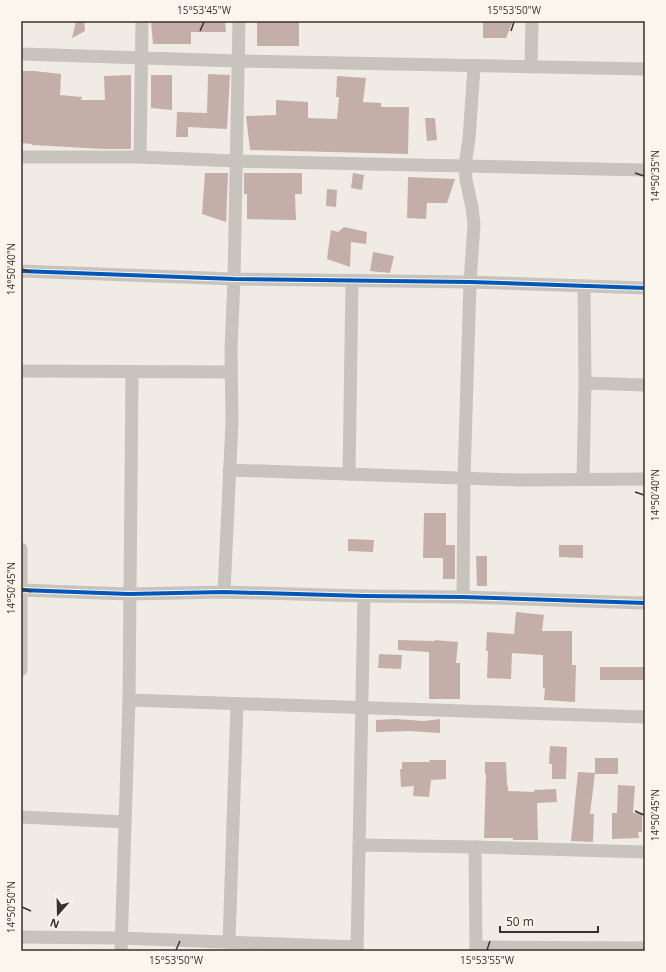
<svg xmlns="http://www.w3.org/2000/svg" width="666" height="972" font-family="'Open Sans',sans-serif">
  <style>
    .building { fill: #c3afa7 }
    .lines { fill: none; stroke-linecap: round; stroke-linejoin: round }
    .street { stroke: #c9c3be; stroke-width: 13 }
    .cycleway-casing { stroke: #fbf5ee; stroke-width: 6 }
    .cycleway { stroke: #0057b8; stroke-width: 4 }
    .ticks { fill: none; stroke: #3b302b; stroke-width: 1.5 }
    .neatline { fill: none; stroke: #3b302b; stroke-width: 1.5 }
    .ticks-label { font-size: 10px; text-anchor: middle; fill: #3b302b }
  </style>
  <rect width="100%" height="100%" fill="#f0ebe5"/>
  <g class="building">
    <polygon points="76,21 84,21 85,31 72,38"/>
    <polygon points="151,21 225,21 226,32 191,32 191,44 153,44"/>
    <rect x="257" y="21" width="42" height="25"/>
    <polygon points="483,21 513,21 506,38 483,38"/>
    <polygon points="21,71 34,71 61,74 60,95 82,97 81,100 105,100 104,76 131,75 131,149 104,149 32,145 32,144 21,143"/>
    <polygon points="208,74 230,75 227,129 188,127 188,137 176,137 177,112 207,113"/>
    <polygon points="151,75 172,75 172,110 151,108"/>
    <polygon points="337,76 366,78 363,102 381,103 381,107 409,107 408,154 250,150 246,116 276,115 276,100 308,102 308,118 337,119 339,97 336,97"/>
    <polygon points="425,118 435,118 437,140 427,141"/>
    <polygon points="205,173 228,173 226,222 202,214"/>
    <polygon points="244,173 302,173 302,194 295,194 296,220 247,219 247,194 244,194"/>
    <polygon points="353,173 364,175 362,190 351,188"/>
    <polygon points="408,177 455,179 447,203 427,203 426,219 407,218"/>
    <polygon points="327,189 337,190 336,207 326,206"/>
    <polygon points="344,227 367,232 366,244 351,242 350,267 327,259 331,230 338,232"/>
    <polygon points="373,252 394,256 390,273 370,271"/>
    <polygon points="424,513 446,513 446,545 455,545 455,579 443,579 443,558 423,558"/>
    <polygon points="348,539 374,540 373,552 348,551"/>
    <polygon points="559,545 583,545 583,558 559,557"/>
    <polygon points="476,556 487,556 487,586 477,586"/>
    <polygon points="516,612 544,615 542,631 572,631 572,665 576,665 575,702 544,700 545,688 543,688 543,655 512,653 511,679 487,678 488,651 486,651 487,632 514,634"/>
    <polygon points="398,640 434,641 435,640 458,642 456,663 460,663 460,699 429,699 429,652 398,650"/>
    <polygon points="379,654 402,655 401,669 378,668"/>
    <rect x="600" y="667" width="45" height="13"/>
    <polygon points="396,719 424,721 440,719 440,733 409,731 376,732 376,720"/>
    <polygon points="550,746 567,747 566,779 552,779 552,764 549,764"/>
    <rect x="595" y="758" width="23" height="16"/>
    <polygon points="429,760 446,760 446,779 431,780 429,797 413,796 414,786 401,787 400,769 402,769 402,762 430,762"/>
    <polygon points="485,762 506,762 507,786 508,786 508,791 534,792 534,790 556,789 557,802 537,803 538,840 513,840 513,838 484,838 486,774 485,774"/>
    <polygon points="578,772 595,773 590,814 594,814 593,842 571,841"/>
    <polygon points="618,785 635,786 633,813 642,813 642,832 638,832 639,838 612,839 612,813 617,813"/>
  </g>
  <g class="lines">
    <g class="street">
      <polyline points="21,54 238,61 645,69"/>
      <polyline points="531,67 532,21"/>
      <polyline points="21,157 140,157 236,161 645,170"/>
      <polyline points="140,157 142,21"/>
      <polyline points="21,271 234,279 470,282 645,288"/>
      <polyline points="21,371 231,372"/>
      <polyline points="585,383 645,385"/>
      <polyline points="229,470 519,480 645,479"/>
      <polyline points="349,474 352,281"/>
      <polyline points="583,479 585,383 584,286"/>
      <polyline points="21,549 21,670"/>
      <polyline points="21,590 129,594 224,592 364,596 463,597 645,603"/>
      <polyline points="224,592 232,422 231,350 234,279 239,21"/>
      <polyline points="463,597 464,479 470,282 474,224 472,207 466,180 465,165 469,139 474,67"/>
      <polyline points="129,700 645,717"/>
      <polyline points="21,817 125,822"/>
      <polyline points="359,845 475,847 645,852"/>
      <polyline points="475,847 476,951"/>
      <polyline points="21,937 121,938 357,947"/>
      <polyline points="229,942 237,704"/>
      <polyline points="476,947 645,948"/>
      <polyline points="121,951 129,700 132,373"/>
      <polyline points="357,951 364,596"/>
    </g>
    <defs>
      <g id="cycleway">
        <polyline points="21,271 234,279 470,282 645,288"/>
        <polyline points="21,590 129,594 224,592 364,596 463,597 645,603"/>
      </g>
    </defs>
    <use href="#cycleway" class="cycleway-casing"/>
    <use href="#cycleway" class="cycleway"/>
  </g>
  <path class="ticks" d="M200,31L204,22M511,31L514,22M635,173L644,176M22,269L31,272M635,492L644,495M22,588L31,592M635,811L644,815M22,907L31,911M176,950L180,941M487,950L490,941"/>
  <rect width="666" height="972" fill="none" stroke="#fbf5ee" stroke-width="44"/>
  <g transform="translate(58 914) rotate(200)" stroke="#fbf5ee" stroke-width="3" paint-order="stroke">
  <path d="M0-3L7 15L0 10L-7 15Z" fill="#3b302b"/>
  <text y="-6" font-size="11" font-weight="bold" text-anchor="middle" fill="#3b302b">N</text>
  </g>
  <path d="M500 926v6h98v-6" fill="none" stroke="#3b302b" stroke-width="2"/>
  <text x="506" y="926" font-size="12" fill="#3b302b" stroke="#fbf5ee" stroke-width="3" paint-order="stroke">50 m</text>
  <rect x="22" y="22" width="622" height="928" class="neatline"/>
  <g class="ticks-label">
    <text x="204" y="14">15°53'45"W</text>
    <text x="514" y="14">15°53'50"W</text>
    <text transform="translate(655 176) rotate(-90)" y="4">14°50'35"N</text>
    <text transform="translate(11 269) rotate(-90)" y="4">14°50'40"N</text>
    <text transform="translate(655 495) rotate(-90)" y="4">14°50'40"N</text>
    <text transform="translate(11 588) rotate(-90)" y="4">14°50'45"N</text>
    <text transform="translate(655 815) rotate(-90)" y="4">14°50'45"N</text>
    <text transform="translate(11 907) rotate(-90)" y="4">14°50'50"N</text>
    <text x="176" y="964">15°53'50"W</text>
    <text x="487" y="964">15°53'55"W</text>
  </g>
</svg>
